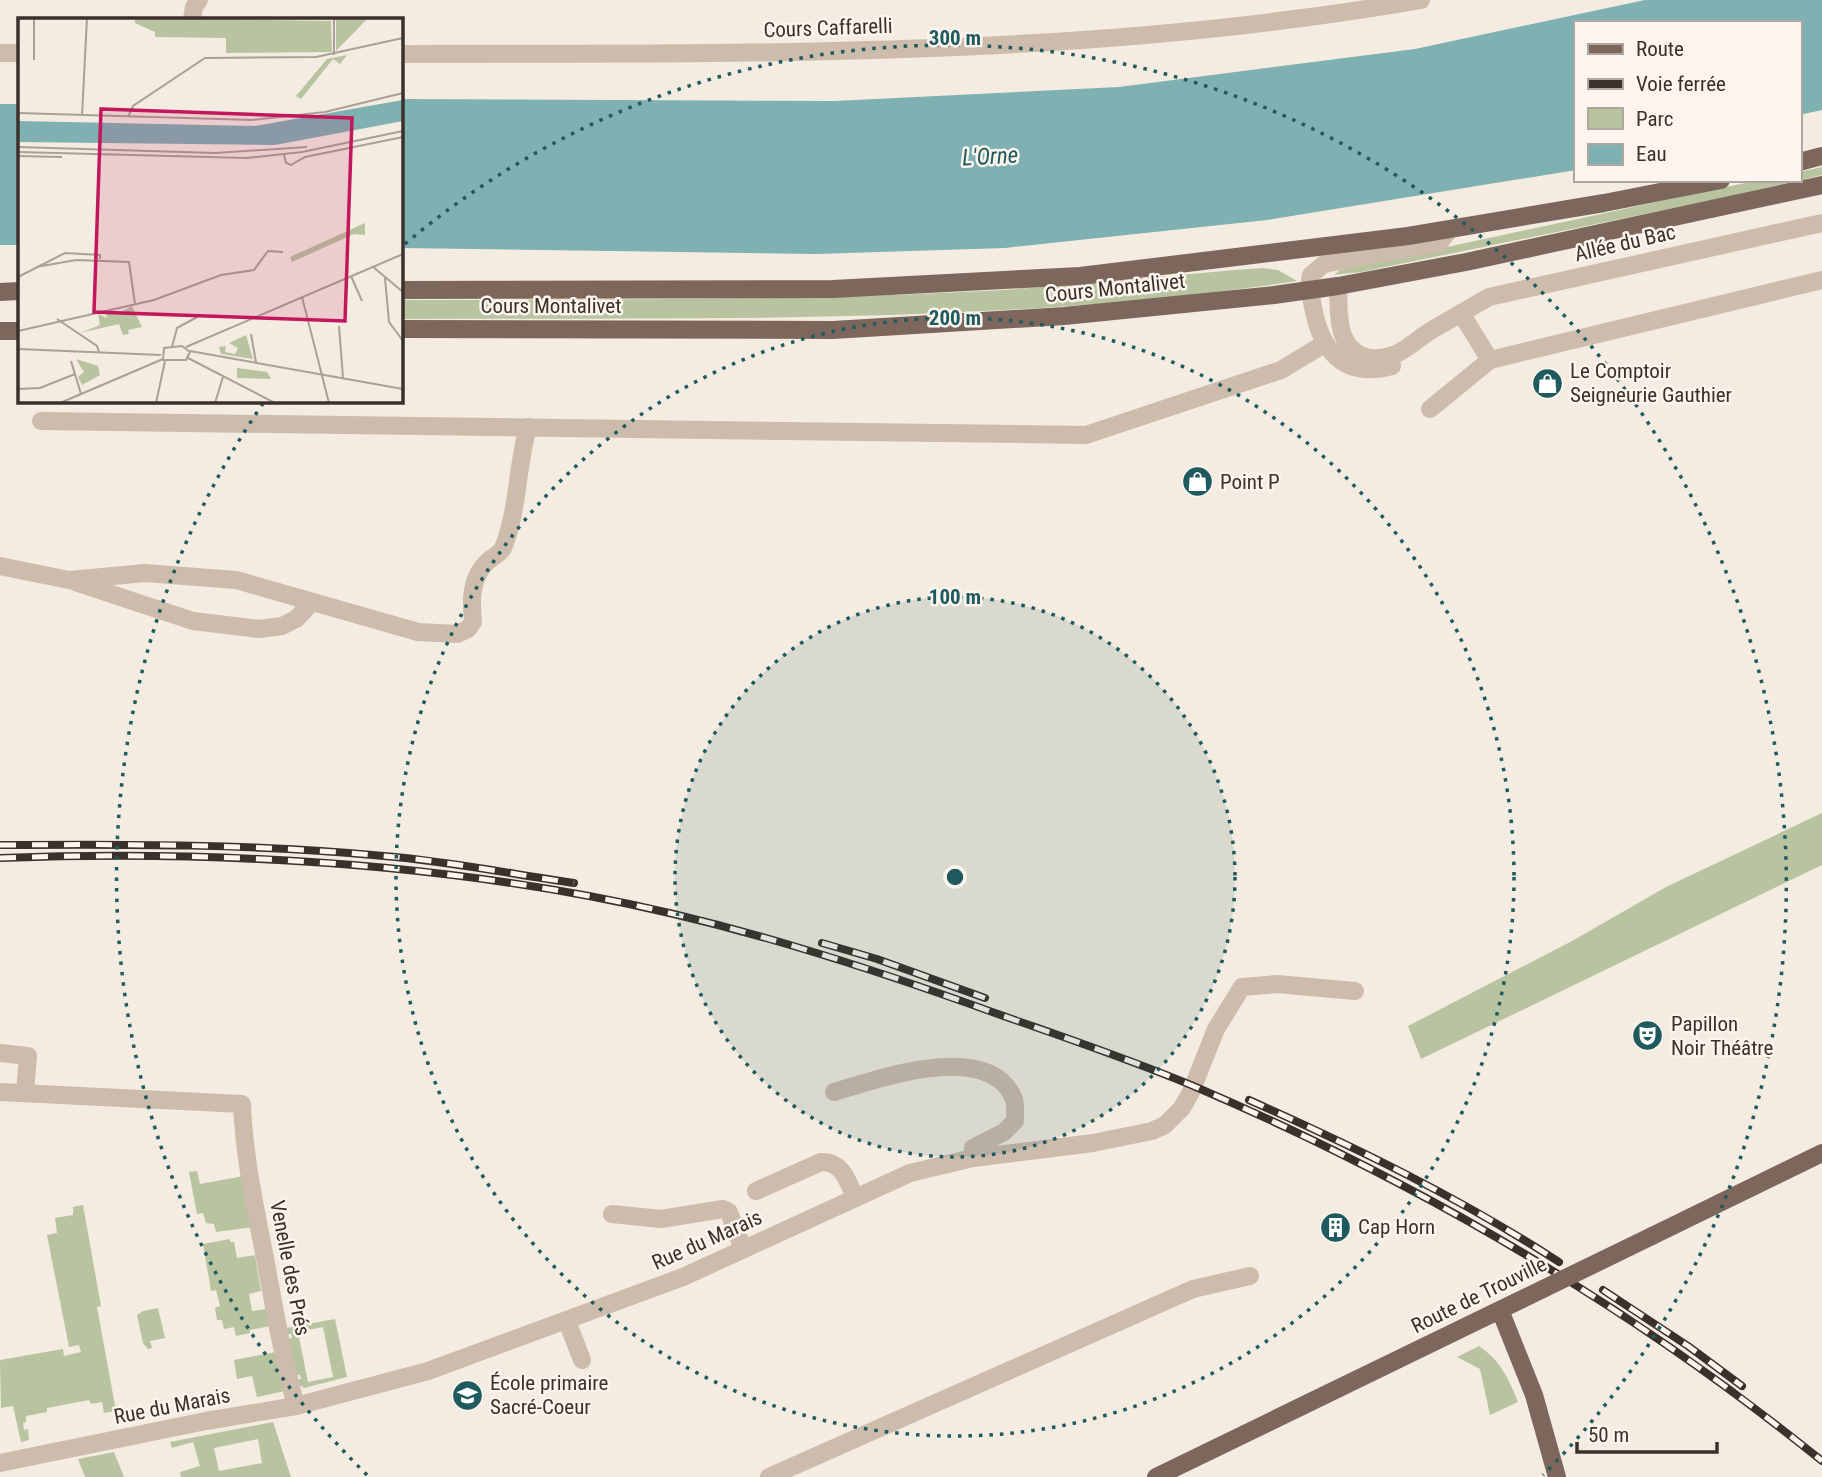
<svg xmlns="http://www.w3.org/2000/svg" width="1822" height="1477" font-family="'Roboto Condensed',sans-serif">
  <style>
    .green { fill: #b8c4a0; fill-rule: evenodd }
    .water { fill: #7fb0b2 }
    .lines { fill: none; stroke-linecap: round; stroke-linejoin: round }
    .minor { stroke: #cdbbac; stroke-width: 18 }
    .major { stroke: #7d675c; stroke-width: 18 }
    .rail-casing { stroke: #3b302b; stroke-width: 8 }
    .rail { stroke: #fbf5ee; stroke-width: 5; stroke-dasharray: 16; stroke-linecap: butt }
    .major-bridge { stroke: #7d675c; stroke-width: 18 }
    .ring { fill: none; stroke: #1f5a5e; stroke-width: 3.5; stroke-dasharray: 3.5 7 }
    .labels { text-anchor: middle; stroke-width: 5; stroke-linejoin: round; paint-order: stroke }
    .street-label { font-size: 21px; fill: #3b302b; stroke: #fbf5ee }
    .poi-label { font-size: 21px; fill: #3b302b; stroke: #fbf5ee; text-anchor: start }
    .water-label { font-size: 23px; font-style: italic; fill: #1f5a5e; stroke: #fbf5ee }
    .inset-road { fill: none; stroke: #aaa098; stroke-width: 2 }
    .view { fill: #c2185b; fill-opacity: 0.15; stroke: #c2185b; stroke-width: 3.5 }
    .inset-edge { fill: none; stroke: #3b302b; stroke-width: 3.5 }
    .centre { fill: #1f5a5e; stroke: #fbf5ee; stroke-width: 3.5 }
    .ring-label { font-size: 21px; text-anchor: middle; font-weight: bold; fill: #1f5a5e; stroke: #fbf5ee; stroke-width: 5; stroke-linejoin: round; paint-order: stroke }
  </style>
  <rect width="100%" height="100%" fill="#f4ebe1"/>
  <g class="green">
    <polygon points="1822,167 1822,175 1718,199 1361,272 1334,275 1340,270 1759,180 1799,180 1799,172"/>
    <path d="M1263,268L1278,270L1297,281C1001,326 699,317 401,319V300C588,299 775,301 962,292C1063,288 1163,275 1263,268Z"/>
    <polygon points="1822,813 1822,865 1421,1059 1408,1026 1572,941 1666,887"/>
    <polygon points="197,1171 200,1184 244,1176 253,1227 216,1232 214,1224 206,1223 203,1213 197,1214 189,1172"/>
    <polygon points="83,1205 101,1306 97,1307 116,1411 104,1413 102,1402 91,1404 89,1400 47,1408 47,1412 26,1416 26,1422 23,1423 24,1430 28,1429 29,1440 21,1442 13,1406 1,1408 0,1360 63,1349 64,1356 81,1352 79,1345 69,1347 47,1235 57,1233 55,1218 73,1215 73,1207"/>
    <polygon points="230,1239 230,1242 234,1242 237,1258 255,1255 261,1291 249,1294 252,1311 266,1309 270,1326 250,1330 250,1333 236,1336 234,1327 224,1329 222,1320 217,1320 215,1308 220,1306 216,1290 211,1291 203,1244"/>
    <polygon points="158,1308 165,1338 150,1341 152,1348 148,1349 143,1343 137,1315 143,1311"/>
    <path d="M335,1319L347,1377L304,1388L297,1383V1380L301,1379L300,1375H296L288,1339L292,1338L291,1334H287L286,1328ZM323,1327L333,1377L308,1382L298,1332Z"/>
    <path d="M1479,1346C1500,1360 1509,1379 1518,1402L1490,1415L1480,1369L1457,1357Z"/>
    <polygon points="276,1352 285,1391 257,1397 252,1376 237,1379 234,1360"/>
    <path d="M273,1422L291,1477H181L180,1472L200,1466L193,1442L172,1448L170,1442ZM258,1439L262,1463L219,1471L214,1448Z"/>
    <polygon points="114,1452 124,1477 85,1477 78,1459"/>
  </g>
  <g class="water">
    <polygon points="1645,0 1822,0 1822,110 1799,115 1799,23 1575,23 1575,170 1570,171 1267,220 1005,248 816,254 401,248 401,99 835,101 1119,87 1415,49"/>
    <rect x="0" y="104" width="19" height="141"/>
  </g>
  <g class="lines">
    <g class="minor">
      <polyline points="192,19 194,7 199,0"/>
      <polyline points="0,53 19,53"/>
      <path d="M401,54C741,53 1084,59 1421,0"/>
      <path d="M1338,286C1339,312 1335,352 1370,358C1378,359 1388,357 1396,354C1409,348 1420,337 1432,330C1451,319 1470,308 1489,297L1822,223"/>
      <polyline points="1461,313 1490,360 1822,280"/>
      <path d="M1392,366C1344,379 1321,351 1313,307C1311,296 1308,286 1311,275L1324,264L1439,243L1450,229"/>
      <polyline points="1430,409 1490,360"/>
      <polyline points="41,421 1086,435 1281,370 1324,344"/>
      <path d="M0,566L69,580L145,573L236,580L418,632L457,634L468,629L473,622C471,602 470,578 487,562C492,557 500,554 503,548C518,513 517,465 528,427"/>
      <polyline points="75,582 193,621 259,629 282,626 296,619 312,602"/>
      <polyline points="0,1053 28,1056 25,1092"/>
      <path d="M0,1092L242,1104C244,1156 255,1207 265,1258C274,1308 283,1358 296,1406"/>
      <path d="M834,1092C878,1079 989,1039 1014,1099C1016,1106 1015,1114 1015,1121L1004,1132L973,1148V1158"/>
      <path d="M756,1191L821,1162C842,1161 848,1181 855,1198"/>
      <polyline points="612,1214 661,1219 723,1209 729,1212 743,1249"/>
      <polyline points="567,1321 582,1360"/>
      <polyline points="0,1463 206,1421 296,1406 428,1371 683,1277 910,1173 973,1158 1093,1143 1152,1131 1165,1125 1182,1108 1191,1092 1216,1029 1242,987 1277,984 1355,991"/>
      <polyline points="769,1477 1193,1289 1250,1276"/>
    </g>
    <g class="major">
      <polyline points="1799,162 1822,156"/>
      <polyline points="401,290 833,289 1080,276 1408,236 1604,203 1721,180"/>
      <polyline points="0,292 19,291"/>
      <polyline points="401,329 833,330 1064,316 1274,295 1338,286 1466,262 1822,185"/>
      <polyline points="0,331 19,331"/>
      <polyline points="1652,1236 1822,1153"/>
      <polyline points="1500,1310 1534,1395 1557,1477"/>
      <polyline points="1156,1477 1543,1289"/>
    </g>
    <defs>
      <g id="rail">
        <path d="M0,845C128,844 256,844 384,856C448,861 511,874 574,883"/>
        <path d="M0,858C197,851 395,860 589,896C728,922 862,965 995,1013C1063,1037 1132,1060 1198,1088C1422,1184 1633,1308 1822,1461"/>
        <polyline points="822,943 877,959 985,998"/>
        <path d="M1249,1100C1355,1147 1462,1199 1559,1262"/>
        <polyline points="1603,1290 1688,1346 1742,1386"/>
      </g>
    </defs>
    <use href="#rail" class="rail-casing"/>
    <use href="#rail" class="rail"/>
    <polyline class="major-bridge" points="1543,1289 1652,1236"/>
  </g>
  <circle cx="955" cy="877" r="280" fill="#1f5a5e" fill-opacity=".12"/>
  <g class="ring">
    <circle cx="955" cy="877" r="280"/>
    <circle cx="955" cy="877" r="559"/>
    <path d="M367 1475A839 839 0 0 1 264 402M405 244A839 839 0 0 1 1543 1475"/>
  </g>
  <defs>
    <symbol id="shop-disc" viewBox="-11 -11 22 22"><circle r="9.5" fill="#1f5a5e" stroke="#fbf5ee"/><path d="M-5-2.5h2.3a2.7 3.5 0 0 1 5.4 0H5L5.5 6h-11ZM-1.5-2.5h3a1.5 2.3 0 0 0-3 0Z" fill="#fff"/></symbol>
    <symbol id="theatre-disc" viewBox="-11 -11 22 22"><circle r="9.5" fill="#1f5a5e" stroke="#fbf5ee"/><path d="M-5-5.5Q0-4 5-5.5V0Q5 5 0 6Q-5 5-5 0ZM-3.3-2.5H-1v1.5H-3.3ZM1-2.5H3.3v1.5H1ZM-2.8 1Q0 5.5 2.8 1Z" fill="#fff"/></symbol>
    <symbol id="building-disc" viewBox="-11 -11 22 22"><circle r="9.5" fill="#1f5a5e" stroke="#fbf5ee"/><path d="M-4-6H4V6H1V3H-1V6H-4ZM-2.5-4.3h1.7v1.8h-1.7ZM.8-4.3h1.7v1.8H.8ZM-2.5-1h1.7V.8h-1.7ZM.8-1h1.7V.8H.8Z" fill="#fff"/></symbol>
    <symbol id="school-disc" viewBox="-11 -11 22 22"><circle r="9.5" fill="#1f5a5e" stroke="#fbf5ee"/><path d="M0-5L7-2L0 1L-7-2ZM-4 1L0 2.5L4 1V4Q0 6-4 4Z" fill="#fff"/></symbol>
  </defs>
  <g fill-rule="evenodd">
    <use href="#shop-disc" x="1530" y="366" width="35" height="35"/>
    <use href="#shop-disc" x="1180" y="464" width="35" height="35"/>
    <use href="#theatre-disc" x="1630" y="1018" width="35" height="35"/>
    <use href="#building-disc" x="1318" y="1210" width="35" height="35"/>
    <use href="#school-disc" x="450" y="1378" width="35" height="35"/>
  </g>
  <g class="labels">
    <g class="street-label">
      <text transform="translate(828 28) rotate(-2)" y="7">Cours Caffarelli</text>
      <text transform="translate(1625 243) rotate(-13)" y="7">Allée du Bac</text>
      <text transform="translate(1115 288) rotate(-6)" y="7">Cours Montalivet</text>
      <text x="551" y="313">Cours Montalivet</text>
      <text transform="translate(707 1240) rotate(-24)" y="7">Rue du Marais</text>
      <text transform="translate(290 1268) rotate(79)" y="7">Venelle des Prés</text>
      <text transform="translate(1479 1295) rotate(-26)" y="7">Route de Trouville</text>
      <text transform="translate(172 1406) rotate(-11)" y="7">Rue du Marais</text>
    </g>
    <g class="poi-label">
      <text x="1570" y="378">Le Comptoir<tspan x="1570" dy="24">Seigneurie Gauthier</tspan></text>
      <text x="1220" y="489">Point P</text>
      <text x="1671" y="1031">Papillon<tspan x="1671" dy="24">Noir Théâtre</tspan></text>
      <text x="1358" y="1234">Cap Horn</text>
      <text x="490" y="1390">École primaire<tspan x="490" dy="24">Sacré-Coeur</tspan></text>
    </g>
    <g class="water-label">
      <text transform="translate(990 156) rotate(-3)" y="8">L'Orne</text>
    </g>
  </g>
  <g transform="translate(18 18)">
    <rect width="385" height="385" fill="#f4ebe1"/>
    <path d="M117,0L313,3L314,34L208,35V20L137,19V14L117,5ZM318,0H350L318,33ZM329,37L322,46L315,41L283,81L278,78L309,41ZM347,205V217L336,216L274,244L272,239ZM114,288L124,309L110,312L111,316L105,317L101,306L62,315L82,307L80,296L89,300L87,292L99,296ZM228,317L235,341L203,336L201,329L208,328L207,334L217,336L220,330L211,325ZM58,341L80,348L82,357L64,367L60,359L66,354ZM219,350L249,354L253,361L219,360Z" fill="#b8c4a0"/>
    <path d="M385,82V103L257,127L0,124V103L237,108Z" fill="#7fb0b2"/>
    <path class="inset-road" d="M316,37V0M16,42V0M0,95L234,102L307,94L385,75M64,98L69,0M110,99L115,88L187,40L298,39L385,20M0,129L197,135L289,129M0,134L228,140L284,134L385,113M266,137L268,145L273,147L287,139L385,119M0,138L44,139M354,248L385,274M18,249L58,242L111,244L117,286M333,258L344,283M0,259L47,235L82,237V241M367,260L371,304L385,323M284,279L311,385M39,301L79,328L81,334M321,308L325,360M0,313L136,282L203,257L236,252L250,233L265,234M233,316L238,344M164,328L172,334L168,342H145L146,330ZM154,329L159,310L181,298M168,329L385,236M0,331L143,337M172,333L385,371M170,340L257,385M53,343L63,376M0,371L22,370L57,356M42,385L145,341M138,385L147,343M197,385L205,359"/>
    <path class="view" d="M83,91L334,100L327,303L76,294Z"/>
    <rect width="385" height="385" class="inset-edge"/>
  </g>
  <circle cx="955" cy="877" r="10" class="centre"/>
  <g class="ring-label">
    <text x="955" y="45">300 m</text>
    <text x="955" y="325">200 m</text>
    <text x="955" y="604">100 m</text>
  </g>
  <rect x="1574" y="21" width="228" height="161" fill="#fbf5ee" stroke="#aea6a0" stroke-width="2"/>
  <rect x="1588" y="44" width="35" height="10" fill="#7d675c" stroke="#aea6a0" stroke-width="2"/>
  <text x="1636" y="56" font-size="21" fill="#3b302b">Route</text>
  <rect x="1588" y="79" width="35" height="10" fill="#3b302b" stroke="#aea6a0" stroke-width="2"/>
  <text x="1636" y="91" font-size="21" fill="#3b302b">Voie ferrée</text>
  <rect x="1588" y="108" width="35" height="21" fill="#b8c4a0" stroke="#aea6a0" stroke-width="2"/>
  <text x="1636" y="126" font-size="21" fill="#3b302b">Parc</text>
  <rect x="1588" y="144" width="35" height="21" fill="#7fb0b2" stroke="#aea6a0" stroke-width="2"/>
  <text x="1636" y="161" font-size="21" fill="#3b302b">Eau</text>
  <path d="M1577 1442v10h140v-10" fill="none" stroke="#3b302b" stroke-width="3.5"/>
  <text x="1588" y="1442" font-size="21" fill="#3b302b" stroke="#fbf5ee" stroke-width="5" paint-order="stroke">50 m</text>
</svg>
